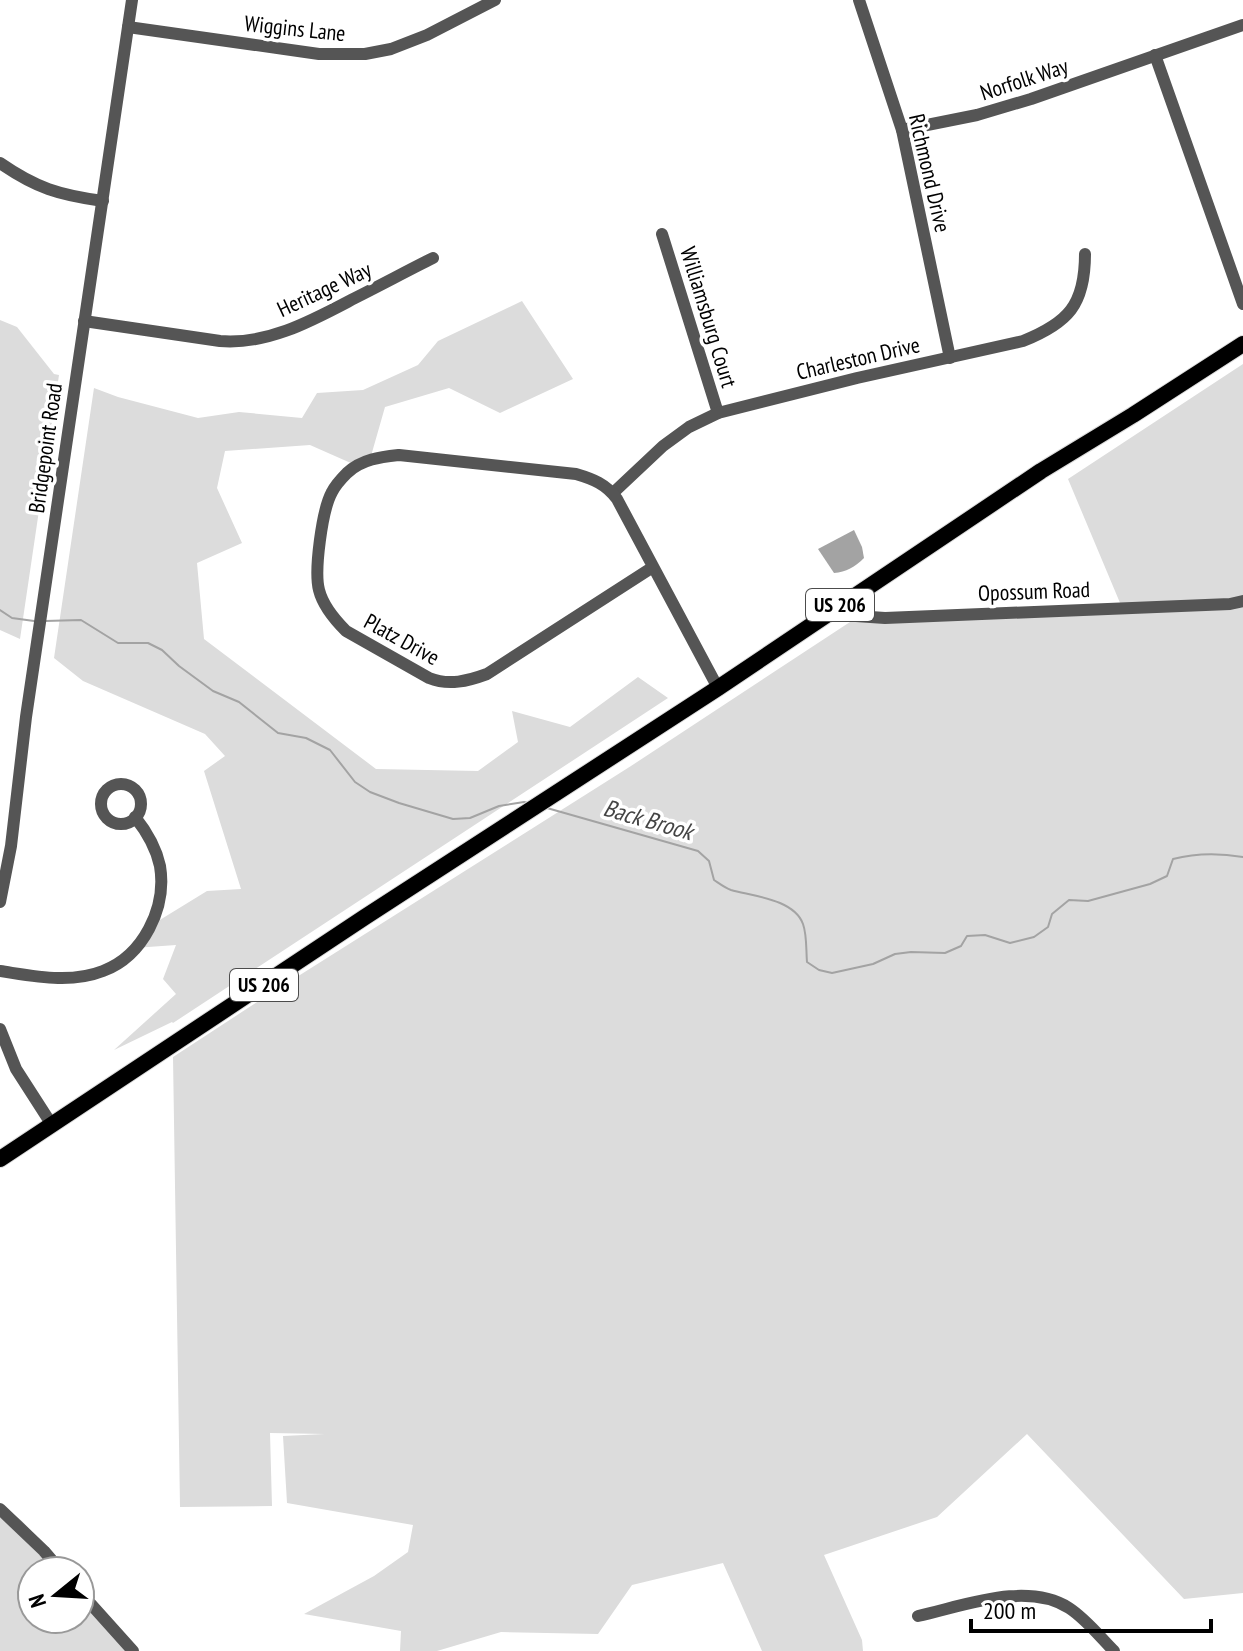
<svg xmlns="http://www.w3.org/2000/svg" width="1243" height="1651" font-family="'PT Sans Narrow',sans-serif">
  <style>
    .green { fill: #dcdcdc }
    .water { fill: #a3a3a3 }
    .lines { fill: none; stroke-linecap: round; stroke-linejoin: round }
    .stream { stroke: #a3a3a3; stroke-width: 2 }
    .highway-casing { stroke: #dbdbdb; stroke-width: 18 }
    .minor { stroke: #555; stroke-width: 12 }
    .highway { stroke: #000; stroke-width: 16 }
    .labels { text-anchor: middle; stroke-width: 7; stroke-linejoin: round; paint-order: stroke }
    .shield { fill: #fff; stroke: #4c4c4c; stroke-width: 2 }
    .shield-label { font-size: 20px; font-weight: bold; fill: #000 }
    .street-label { font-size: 22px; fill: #000; stroke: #fff }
    .water-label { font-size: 24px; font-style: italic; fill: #444; stroke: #fff }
  </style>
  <rect width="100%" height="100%" fill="#fff"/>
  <g class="green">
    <polygon points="522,301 573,379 500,413 449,388 385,407 371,456 353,464 310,445 225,451 217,488 242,543 197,563 204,639 376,769 478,771 518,742 512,711 570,727 638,677 668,698 173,1023 172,1022 114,1050 176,994 163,979 176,945 134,948 150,926 207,891 241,889 204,771 225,756 205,734 83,681 54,658 94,388 118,397 198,418 239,412 302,418 317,393 363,390 418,365 438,341"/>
    <polygon points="0,320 17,327 54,374 59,375 20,639 0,630"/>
    <polygon points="1243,364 1243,1593 1184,1599 1027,1434 937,1517 824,1555 862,1640 863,1651 762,1651 723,1563 632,1585 598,1634 501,1632 437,1651 400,1651 401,1631 304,1614 374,1576 408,1552 413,1525 287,1503 283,1436 325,1434 270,1433 272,1506 180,1507 173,1057 251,1006 631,766 850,622 993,618 1123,610 1068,479"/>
    <polygon points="0,1504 22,1521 67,1571 32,1571 32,1619 80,1619 80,1586 137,1651 0,1651"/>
  </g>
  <path class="water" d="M854,530L862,547L864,558C855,567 846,572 834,573L818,549Z"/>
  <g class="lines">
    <g class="stream">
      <polyline points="0,610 12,618 34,621"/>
      <polyline points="45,621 81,620 118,643 148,643 162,650 179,666 213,691 239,702 278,733 306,738 330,750 355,782 370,792 399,803 453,819 470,818 499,806 524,802 529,803"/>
      <path d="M547,808L698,851L709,861L714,880C720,884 725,888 731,890C752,896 794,899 803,924C807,935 806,950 807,962L819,970L832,973L873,964L895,954L911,952L945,953L961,946L967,936L985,935L1010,943L1034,937L1048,927L1052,914L1069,900L1088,901L1150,884L1167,876L1173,859C1196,853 1219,853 1243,857"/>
    </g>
    <defs>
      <polyline id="highway" points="0,1159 365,917 718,688 1041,471 1133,415 1243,344"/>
    </defs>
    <use href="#highway" class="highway-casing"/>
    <g class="minor">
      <polyline points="859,0 902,130 950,358"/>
      <polyline points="128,27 319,54 365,54 391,49 427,35 495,0"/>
      <polyline points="1155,55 1243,304"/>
      <polyline points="902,130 977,115 1031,99 1243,25"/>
      <path d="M0,163C36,188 59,195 103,201"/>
      <polyline points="662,234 718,413"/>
      <path d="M84,321L220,341C269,345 313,320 355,298C381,285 407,271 433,258"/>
      <path d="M613,493L663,446L689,427L718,413L857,378L1023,341C1068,323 1085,305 1085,254"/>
      <path d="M653,567L487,674C468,681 449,686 429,678L346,631C335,620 323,606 319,590C314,571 322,510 332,492C335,486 342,478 347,473C362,459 381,457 399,455L576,474C593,479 606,484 617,499L718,688"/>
      <polyline points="827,614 885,618 1230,604 1243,601"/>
      <circle cx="121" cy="804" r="20"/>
      <polyline points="0,902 11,846 26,717 132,0"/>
      <path d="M0,971C34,976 70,984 103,971C143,956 167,908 160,866C156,847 147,832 135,817"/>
      <polyline points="0,1029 16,1069 52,1125"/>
      <polyline points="0,1509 44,1551 61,1571"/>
      <polyline points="80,1592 133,1651"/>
      <path d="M918,1616C964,1606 1026,1581 1069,1608C1086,1619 1100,1637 1114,1651"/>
    </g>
    <use href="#highway" class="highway"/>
  </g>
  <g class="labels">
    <g class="shield">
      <rect x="806" y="589" width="68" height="32" rx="6"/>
      <rect x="230" y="969" width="68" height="32" rx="6"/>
    </g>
    <g class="shield-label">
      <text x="840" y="612">US 206</text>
      <text x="264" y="992">US 206</text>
    </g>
    <g class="street-label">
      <text transform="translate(295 28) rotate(6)" y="8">Wiggins Lane</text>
      <text transform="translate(1024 79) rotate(-18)" y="8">Norfolk Way</text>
      <text transform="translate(930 173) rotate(77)" y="8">Richmond Drive</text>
      <text transform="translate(324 289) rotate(-25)" y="8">Heritage Way</text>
      <text transform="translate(709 317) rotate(73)" y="8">Williamsburg Court</text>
      <text transform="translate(858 358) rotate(-13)" y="8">Charleston Drive</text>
      <text transform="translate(45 448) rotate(-82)" y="8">Bridgepoint Road</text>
      <text transform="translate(1034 591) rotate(-2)" y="8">Opossum Road</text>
      <text transform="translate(402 639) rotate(29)" y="8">Platz Drive</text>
    </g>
    <g class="water-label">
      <text transform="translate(648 820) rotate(16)" y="8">Back Brook</text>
    </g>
  </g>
  <g transform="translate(56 1595) rotate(252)"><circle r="38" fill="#ffffff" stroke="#999999" stroke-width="2"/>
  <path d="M0-6L14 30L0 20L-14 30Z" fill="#000000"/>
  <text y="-12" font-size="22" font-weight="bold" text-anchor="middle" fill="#000000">N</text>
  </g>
  <path d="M971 1619v12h240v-12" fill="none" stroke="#000000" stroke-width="4"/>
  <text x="983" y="1619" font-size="24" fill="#000000" stroke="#ffffff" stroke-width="6" paint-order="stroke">200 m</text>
</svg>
